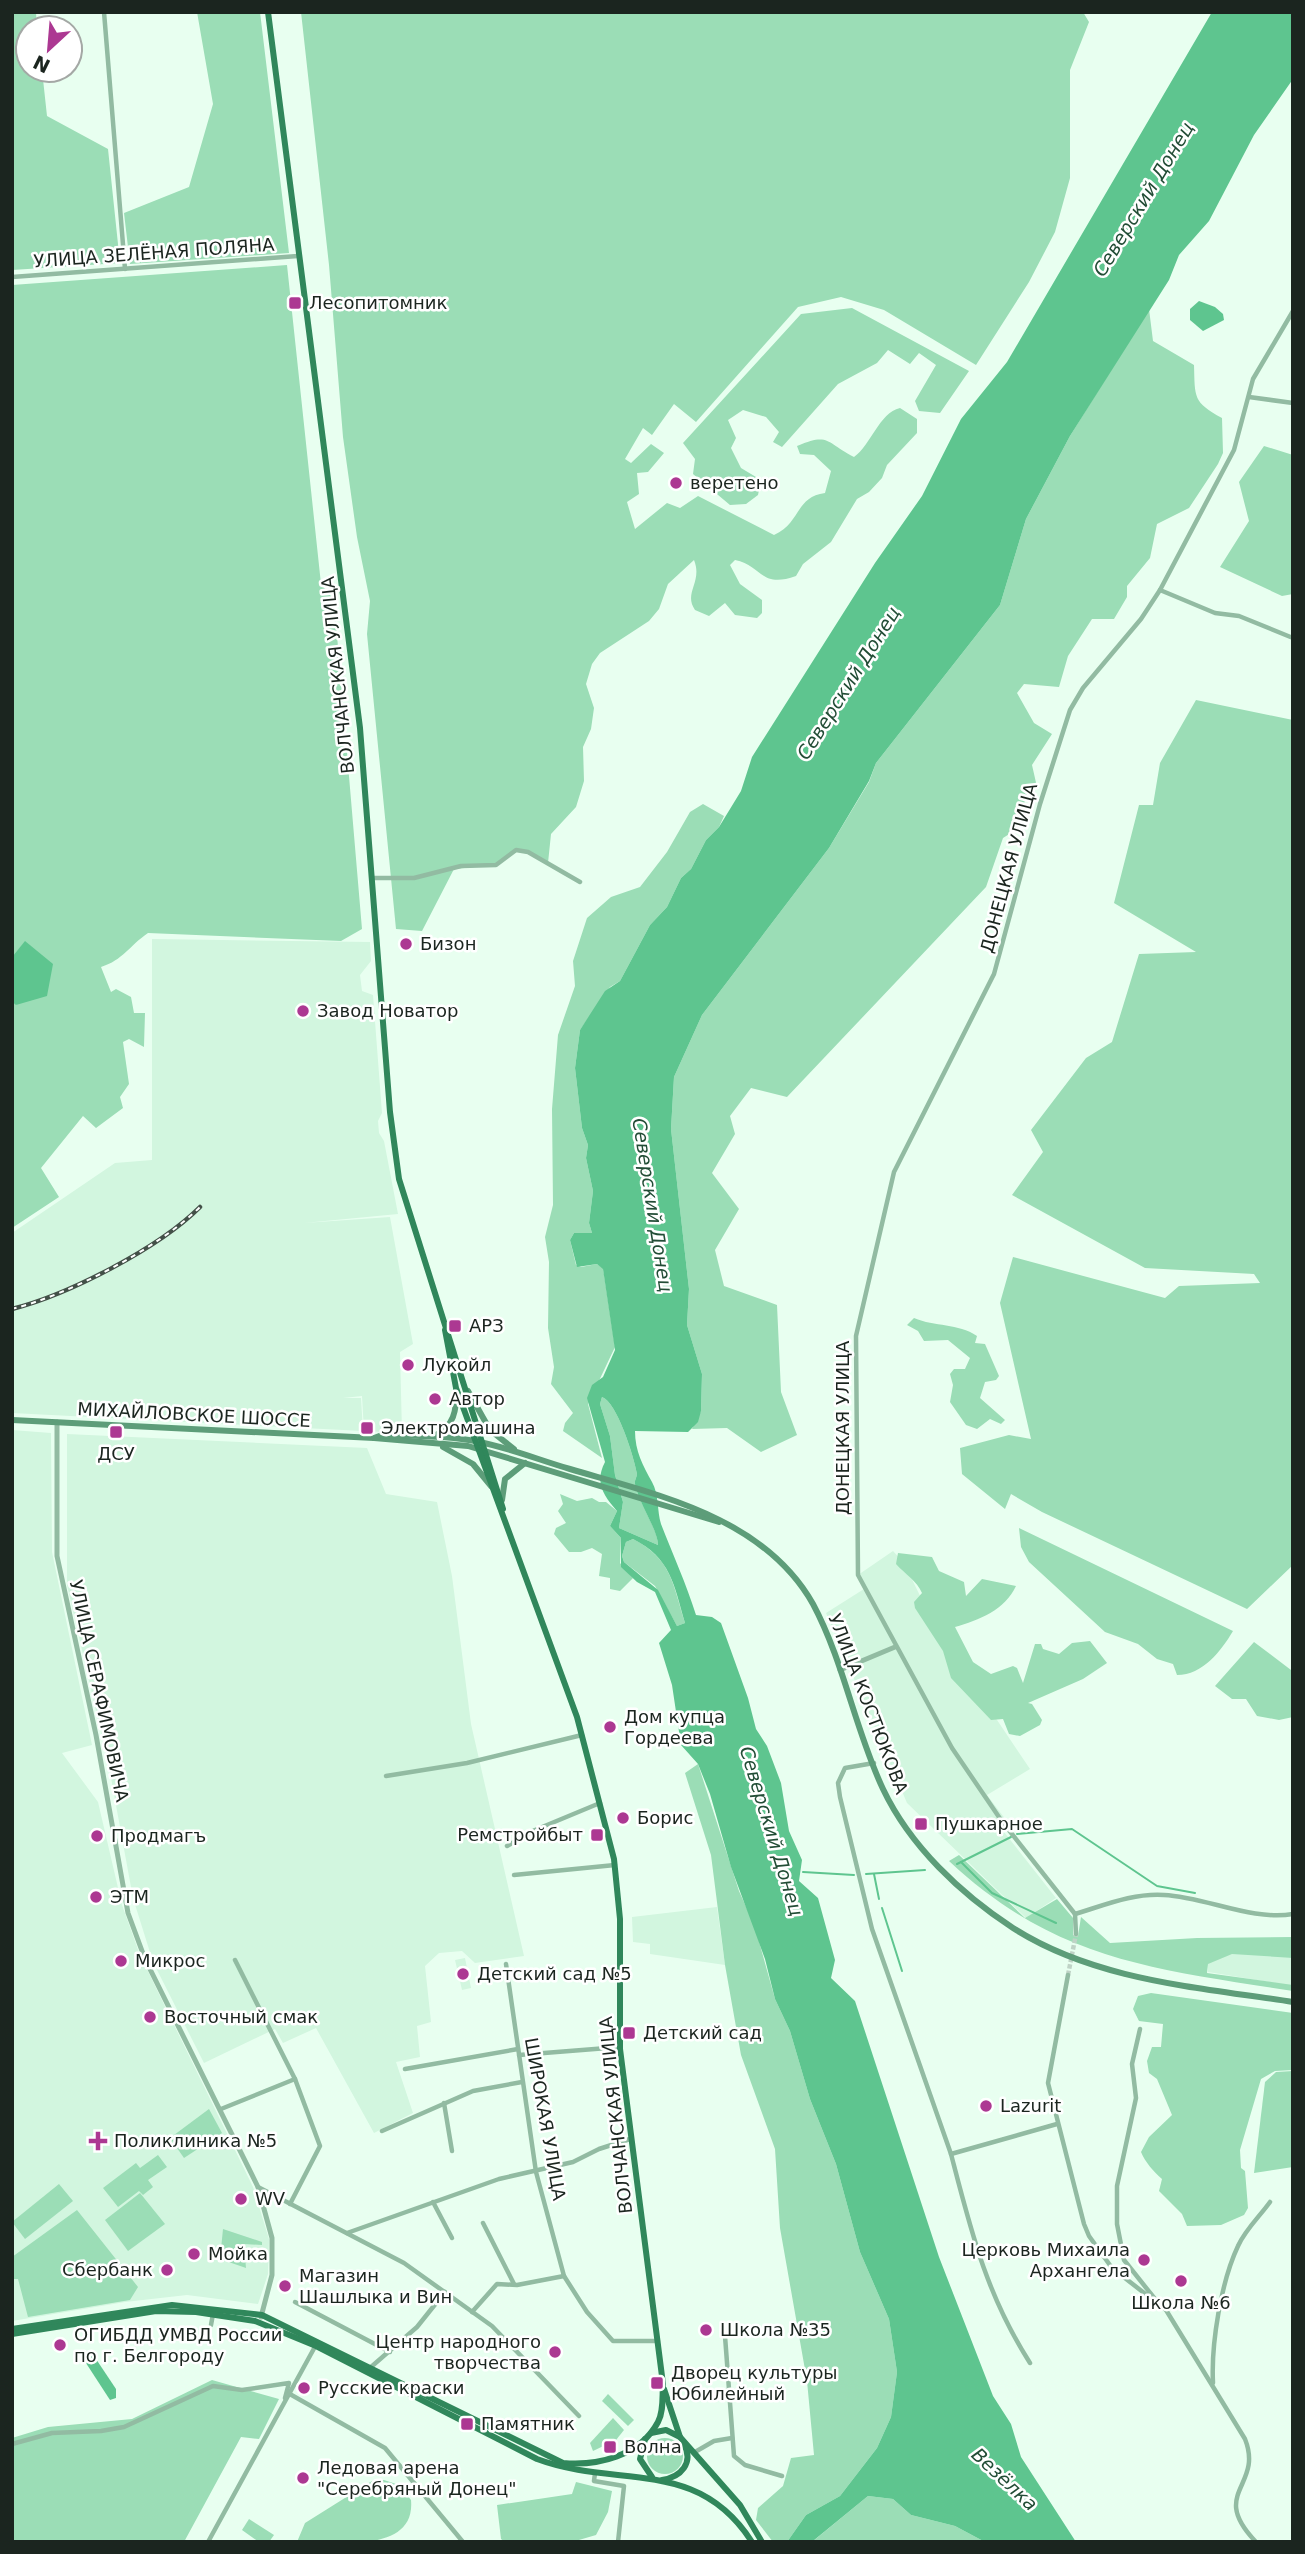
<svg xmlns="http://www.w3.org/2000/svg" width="1305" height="2554" font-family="'DejaVu Sans',sans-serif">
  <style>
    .built { fill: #d2f6df }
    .green { fill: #9bddb6 }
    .water { fill: #5ec58f; fill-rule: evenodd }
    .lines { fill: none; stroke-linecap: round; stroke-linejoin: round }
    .stream { stroke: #5ec58f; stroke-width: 2 }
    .minor-tunnel { stroke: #bfd3c6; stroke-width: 4.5; stroke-dasharray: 4.5 2; stroke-linecap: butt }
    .minor { stroke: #92bba2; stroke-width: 4.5 }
    .tertiary { stroke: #92bba2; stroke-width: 5 }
    .secondary { stroke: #5d9d79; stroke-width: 6 }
    .primary { stroke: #30875b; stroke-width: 6 }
    .rail-casing { stroke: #435048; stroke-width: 4.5 }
    .rail { stroke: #fff; stroke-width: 2; stroke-dasharray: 5; stroke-linecap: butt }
    .poi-dot { fill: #ac3892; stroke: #fff; stroke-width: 2.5 }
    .labels { text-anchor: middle; stroke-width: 5; stroke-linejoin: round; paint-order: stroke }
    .street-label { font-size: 18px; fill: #1b251f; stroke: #fff }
    .poi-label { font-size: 18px; fill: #1b251f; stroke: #fff; text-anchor: start }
    .water-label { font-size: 19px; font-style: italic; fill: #224d36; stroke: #fff }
  </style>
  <rect width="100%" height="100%" fill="#e8fff0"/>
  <g class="built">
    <polygon points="152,939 370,942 371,961 360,975 362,991 373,995 382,1113 378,1121 379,1133 384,1141 398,1214 304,1223 390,1217 413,1344 400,1352 402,1433 364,1431 362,1396 343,1398 361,1398 363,1431 12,1413 12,1233 115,1163 152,1160"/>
    <polygon points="12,1430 51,1433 52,1552 92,1745 62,1753 98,1802 122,1905 140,1955 253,2187 269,2239 268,2274 258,2304 187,2295 125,2302 12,2321"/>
    <polygon points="67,1434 367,1448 386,1494 437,1502 452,1576 471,1724 524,1956 475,1963 462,1951 439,1953 425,1966 431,2022 417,2026 420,2057 396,2062 413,2113 374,2133 316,2028 283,2043 275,2029 204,2063 153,1962 133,1898 109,1767 67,1585"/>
    <polygon points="893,1551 904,1563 966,1690 993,1714 1030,1769 987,1795 1009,1824 1004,1832 1056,1898 1026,1918 907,1803 826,1613 864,1589 858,1575"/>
    <polygon points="717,1907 725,1965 650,1954 650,1944 633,1942 632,1917"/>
    <polygon points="1220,1952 1293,1953 1293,1986 1208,1972 1208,1962"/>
    <polygon points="465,1958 471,1988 462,1990 455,1960"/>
  </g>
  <g class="green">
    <polygon points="12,12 36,12 37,28 28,28 28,70 42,70 47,116 108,149 120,263 12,270"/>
    <polygon points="197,12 260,12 289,253 130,264 124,213 189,187 213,104"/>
    <path d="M301,12H1083L1089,22L1070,70V178L1055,232L1029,282L976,365L884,310L841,297L798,307L696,422L674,404L652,435L643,428L625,459L631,463L651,444L664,453L648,472L637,473L639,494L627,502L635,529L667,503L680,508L698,496L774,535C801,523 795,497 825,493L831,471L814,455L800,454L797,446C830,432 826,443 854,457C871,445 879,413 900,408L917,419V433L887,465L882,478L869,492L857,499L831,542L803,564L796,576C760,589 762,565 735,560L730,565L740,584L762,600V613L757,618L735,615L725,603L709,616L695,610C683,593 703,582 694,560L668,584L659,609L649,621L600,653L592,664L586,684L594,708L591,729L583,747L584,781L576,807L551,834L548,863L528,852L516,850L496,865L454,869L422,931L396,929L367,634L370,601L357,537L343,437L329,265Z"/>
    <path d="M287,265L321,584L334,600L362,929L341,941L148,933C129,946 123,960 101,967L111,992L116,989L131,997L134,1013H145L144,1047L129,1039L123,1042L129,1084L120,1097L123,1108L96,1128L83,1116L41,1168L59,1197L12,1228V1002L17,1005L25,942L12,957V285Z"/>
    <polygon points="852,308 969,371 940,413 919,411 915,401 936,365 919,353 910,364 888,350 877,363 838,384 782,447 773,442 779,432 766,417 743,410 728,420 736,438 731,448 741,468 761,480 758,495 746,504 730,505 693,474 695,459 683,443 801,314"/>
    <path d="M1149,309L1153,341L1194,365C1195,398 1193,402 1222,418L1223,453L1218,464L1189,508L1157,524L1150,558L1127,586V597L1114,619H1092L1068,656L1059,687L1024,684L1017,693L1034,723L1052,734L1032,765L1037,787L1025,798L1022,826L1003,838L986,887L787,1097L751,1088L730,1116L735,1134L712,1173L739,1209L715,1250L724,1286L777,1305L781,1392L797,1435L761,1452L727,1428L692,1429L701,1411L702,1374L687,1325L689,1289L671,1129L674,1077L702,1015L829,848L869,782L876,763L1000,605L1026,519L1070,436Z"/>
    <polygon points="1264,446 1293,455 1293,594 1282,596 1220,567 1249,521 1239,482"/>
    <polygon points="1196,700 1293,720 1293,1565 1247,1609 1042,1512 1011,1494 1005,1509 962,1474 960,1448 1009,1435 1031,1439 1000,1303 1013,1257 1165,1298 1179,1286 1260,1283 1254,1274 1145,1268 1012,1195 1043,1152 1031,1130 1086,1058 1112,1042 1139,954 1196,952 1114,903 1139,805 1153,805 1160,763"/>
    <polygon points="703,804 724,816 719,827 706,840 691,869 681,878 667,907 650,925 620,981 610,987 580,1030 575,1068 582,1128 588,1145 586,1158 593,1191 589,1223 592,1233 574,1233 570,1240 576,1265 581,1267 597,1264 603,1268 615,1347 588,1404 602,1458 563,1431 565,1423 573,1413 551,1384 554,1367 548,1328 549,1262 545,1237 553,1205 552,1109 558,1035 575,986 573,961 587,918 611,897 640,887 667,852 690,812"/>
    <path d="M914,1318C935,1327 958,1323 977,1336L975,1343L985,1344L999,1376L996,1380L985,1382L980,1398L1005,1420L1001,1424L990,1419L977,1429L966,1425L950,1402L953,1385L950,1374L954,1369H965L970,1358L948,1340L924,1341L918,1331L907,1325Z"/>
    <path d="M602,1397C617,1402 634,1457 637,1474C637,1477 634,1481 635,1484C638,1502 658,1529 658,1545L619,1528L623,1502L615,1475L610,1436L600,1404Z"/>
    <polygon points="560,1494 577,1501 592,1498 599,1502 606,1502 617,1511 610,1526 621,1538 620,1563 633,1578 620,1591 610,1589 610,1578 599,1576 602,1554 592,1548 581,1552 569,1552 554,1534 556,1528 566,1523 558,1511 563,1504"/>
    <path d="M1019,1528L1233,1631C1221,1651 1203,1675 1177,1675L1173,1664L1157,1659L1138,1644L1105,1632L1029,1562L1021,1547Z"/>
    <path d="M633,1539C672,1559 673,1585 685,1623L677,1626L655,1586L624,1562L622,1556L626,1542Z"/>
    <path d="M898,1553L932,1557L939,1571L964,1582L966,1596L982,1579L1016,1586C1005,1610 979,1620 955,1627L973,1662L991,1674L1013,1666L1017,1668L1023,1683L1035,1644H1041L1043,1649L1059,1654L1072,1643L1090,1641L1107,1663L1083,1679L1028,1703L1032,1704L1042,1720L1040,1725L1020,1736L1009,1734L1003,1719L991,1720L951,1678L943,1651L915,1608L914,1602L922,1593C917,1581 905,1574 896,1564Z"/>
    <polygon points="1254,1642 1291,1670 1293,1661 1293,1717 1279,1720 1257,1716 1246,1699 1232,1699 1215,1686"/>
    <polygon points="698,1764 739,1891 755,1927 775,1999 790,2031 810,2099 836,2164 860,2252 889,2319 897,2372 891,2417 877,2448 840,2496 806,2515 787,2542 773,2542 756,2520 758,2508 783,2486 791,2458 814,2455 807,2381 780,2228 775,2149 741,2055 725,1965 711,1855 685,1773"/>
    <path d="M959,1855L1025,1918L1057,1899L1073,1918V1935L1078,1936L1081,1917L1110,1943L1197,1938L1293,1937V1958L1232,1954L1208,1964L1207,1973L1293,1985V1991C1155,1969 1056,1961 949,1861Z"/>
    <path d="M1151,1993L1293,2013V2070L1275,2071L1261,2079L1240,2150L1241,2168L1245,2171L1248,2208L1244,2215L1221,2225L1187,2226L1182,2214L1159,2191L1162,2179C1154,2172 1145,2162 1141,2152L1149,2137L1172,2115L1157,2079L1149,2073L1147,2061L1152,2047H1161L1163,2024L1139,2021L1133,2009L1138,1996Z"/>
    <polygon points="1293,2071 1293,2167 1254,2173 1265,2082 1276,2072"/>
    <polygon points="209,2109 222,2133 184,2158 170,2138"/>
    <polygon points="158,2155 167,2167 148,2180 153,2187 143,2195 139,2191 118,2207 103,2188 136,2163 140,2168"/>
    <polygon points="59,2184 73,2201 25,2239 12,2222"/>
    <polygon points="140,2193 165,2224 128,2251 105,2220"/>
    <polygon points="77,2210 138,2287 130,2300 28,2317 18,2279 12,2279 12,2257"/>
    <polygon points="223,2229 262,2242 262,2245 244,2244 246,2268 220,2259"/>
    <polygon points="212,2380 279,2399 259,2439 241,2437 184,2542 12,2542 12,2438 48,2427 132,2419"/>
    <polygon points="608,2394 634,2420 628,2426 602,2401"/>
    <polygon points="613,2418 624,2430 616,2440 593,2451 590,2443"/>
    <circle cx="665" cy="2456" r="18"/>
    <path d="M384,2480L399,2485L411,2500C416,2554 336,2542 297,2542L305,2523L372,2481Z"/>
    <polygon points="576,2482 612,2491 608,2512 596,2535 572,2542 505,2542 501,2539 497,2505 572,2494"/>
    <polygon points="868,2496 893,2499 911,2515 955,2526 985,2542 812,2542"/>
    <polygon points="249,2519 274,2535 269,2542 259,2542 242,2530"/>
  </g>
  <g class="water">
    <path d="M1212,12H1293V79L1254,135L1209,221L1179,255L1169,280L1070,436L1026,519L1000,605L876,763L869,781L829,848L702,1015L674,1077L671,1129L689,1289L687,1325L702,1374L701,1411L698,1422L688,1432L635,1431C635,1451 643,1466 652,1482C659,1494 657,1511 661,1524C673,1555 686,1583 696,1615L712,1617L721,1623L748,1698L756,1729L767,1746L781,1783L789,1831L802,1860L799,1881L818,1898L835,1960L831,1978L855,2001L939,2257L993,2396L1011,2424L1021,2457L1076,2542H985L955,2526L911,2515L893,2499L868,2496L813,2541L787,2542L806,2515L840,2496L877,2448L891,2417L897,2372L889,2319L860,2252L836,2164L810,2099L790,2031L775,1999L765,1959L731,1867L710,1794L698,1764L681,1745L672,1685L659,1643L671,1630L655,1592L637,1582L621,1567V1538L610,1526L617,1511C604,1496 594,1483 605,1462L587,1398L592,1385L603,1377L615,1350L603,1269L597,1264L577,1267L570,1240L574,1233H592L589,1223L593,1191L586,1158L588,1145L582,1128L575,1068L580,1030L605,991L620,981L650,925L667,907L681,878L691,869L706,840L719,827L741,791L752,757L875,563L922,496L961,419L1007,362ZM602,1397C617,1402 634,1457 637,1474C637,1477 634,1481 635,1484C638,1502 658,1530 658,1545L619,1528L623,1502L615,1475L610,1436L600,1404ZM633,1539C671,1558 674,1585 685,1623L677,1626L658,1590L624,1562L622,1556L626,1542Z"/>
    <polygon points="1199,301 1215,307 1223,314 1224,320 1203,331 1190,320 1190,309"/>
    <polygon points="25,941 53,964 47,996 16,1005 12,1002 12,957"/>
    <polygon points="87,2354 94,2356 116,2389 116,2398 110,2400 84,2360"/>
  </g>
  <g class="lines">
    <g class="stream">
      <polyline points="1017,1834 1072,1829 1157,1886 1195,1893"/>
      <polyline points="961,1862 992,1893 1056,1923"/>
      <polyline points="957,1864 1011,1837"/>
      <polyline points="803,1872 854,1875"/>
      <polyline points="866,1874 925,1870"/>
      <polyline points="874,1874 879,1899"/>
      <polyline points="882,1908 902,1971"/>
    </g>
    <polyline class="minor-tunnel" points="1068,1975 1076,1934"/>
    <g class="minor">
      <polyline points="104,12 125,269"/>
      <polyline points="12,277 298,256"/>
      <polyline points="1249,397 1293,403"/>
      <polyline points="1160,590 1215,613 1239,616 1293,638"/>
      <polyline points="372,878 414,878 461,866 496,865 516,850 528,852 580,882"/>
      <polyline points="874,1763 845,1768 838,1783 840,1797 872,1929 951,2154 1057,2124"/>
      <polyline points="386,1776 467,1763 582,1735"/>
      <polyline points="507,1846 535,1830 600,1803"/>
      <polyline points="514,1875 615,1865"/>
      <path d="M1075,1914C1105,1905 1133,1893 1164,1895C1206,1897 1251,1921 1293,1914"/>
      <polyline points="1076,1934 1075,1914 1001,1820 952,1748 858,1575 856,1336 894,1172 994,974 1040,804 1070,710 1083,688 1141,619 1160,590 1234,450 1253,379 1293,311"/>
      <polyline points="235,1960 295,2079 320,2146 290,2204"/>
      <polyline points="506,1964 536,2172 564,2276 587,2312 613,2341 658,2341"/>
      <path d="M1068,1975L1048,2083L1084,2224L1089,2236L1112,2268L1166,2310L1245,2439C1264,2487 1208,2492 1256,2542"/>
      <polyline points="1140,2029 1132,2064 1136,2098 1117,2186 1117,2224 1124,2260 1155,2299"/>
      <polyline points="519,2055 620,2047"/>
      <polyline points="405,2069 518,2049"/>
      <polyline points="444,2103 452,2151"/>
      <polyline points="221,2109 295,2079"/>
      <polyline points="382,2131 473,2091 522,2082"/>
      <path d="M951,2154C971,2231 986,2294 1030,2363"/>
      <polyline points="258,2187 404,2263 492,2326 579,2416"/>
      <polyline points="433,2202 452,2238"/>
      <polyline points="483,2223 514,2284"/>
      <polyline points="347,2233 499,2179 573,2162 599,2149 630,2139"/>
      <polyline points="295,2302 390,2352"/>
      <polyline points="472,2312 497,2284 517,2285 564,2276"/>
      <polyline points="211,2325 213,2314"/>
      <polyline points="725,2336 734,2456 745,2465 782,2476"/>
      <polyline points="371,2367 417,2327 445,2292"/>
      <path d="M1213,2383C1211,2344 1221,2282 1238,2246C1245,2230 1260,2216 1270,2202"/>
      <polyline points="288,2393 385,2448 463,2542"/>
      <polyline points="12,2444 52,2433 101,2431 124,2427 213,2386 242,2390 289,2383 285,2398"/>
      <polyline points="695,2452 714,2441 732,2438"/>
      <polyline points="595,2473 594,2481 624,2486 618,2542"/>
      <polyline points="208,2542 317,2343"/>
    </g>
    <g class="tertiary">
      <polyline points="57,1422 57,1556 96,1735 128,1913 145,1959 258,2187 272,2238 272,2275 261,2317"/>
      <polyline points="840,1670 895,1647"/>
    </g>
    <g class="secondary">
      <polyline points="468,1391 490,1430 514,1449"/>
      <polyline points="12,1420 374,1438 468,1446 719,1522"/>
      <path d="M434,1436C454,1427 457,1410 456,1390"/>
      <path d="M374,1438L382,1435C412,1436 445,1435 475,1441C507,1447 539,1460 570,1469C658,1495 764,1517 813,1604C844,1662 855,1730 883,1789C910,1846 961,1894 1013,1928C1096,1981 1198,1987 1293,2002"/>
      <polyline points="443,1447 473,1464 491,1486"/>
      <polyline points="502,1500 505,1479 525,1463"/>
    </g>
    <g class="primary">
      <polyline points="268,12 360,728 390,1112 399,1179 503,1509"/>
      <path d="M12,2329L172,2305L262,2315L563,2463C598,2466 640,2456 658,2422C664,2411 662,2396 663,2384L620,2049V1919L614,1859L577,1717L456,1388L445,1330"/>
      <path d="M12,2334L156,2311L196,2312L255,2321L316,2346L537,2459C617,2489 697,2456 752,2542"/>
      <polyline points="664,2389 680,2437"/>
      <polyline points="651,2433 666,2430 680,2437 740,2505 762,2542"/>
      <polyline points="645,2439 640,2459 652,2477"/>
      <path d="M662,2480C681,2477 694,2463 684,2444"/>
    </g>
    <defs>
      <path id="rail" d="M12,1309C68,1295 159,1248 200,1207"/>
    </defs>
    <use href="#rail" class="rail-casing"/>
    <use href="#rail" class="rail"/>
  </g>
  <g class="poi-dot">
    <rect x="288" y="296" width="14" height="14" rx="3.5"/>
    <circle cx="676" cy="483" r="7"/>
    <circle cx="406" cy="944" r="7"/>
    <circle cx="303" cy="1011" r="7"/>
    <rect x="448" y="1319" width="14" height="14" rx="3.5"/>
    <circle cx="408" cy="1365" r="7"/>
    <circle cx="435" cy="1399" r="7"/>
    <rect x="360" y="1421" width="14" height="14" rx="3.5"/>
    <rect x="109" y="1425" width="14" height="14" rx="3.5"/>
    <circle cx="610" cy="1727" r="7"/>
    <circle cx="623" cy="1818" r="7"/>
    <rect x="914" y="1817" width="14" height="14" rx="3.5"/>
    <rect x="590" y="1828" width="14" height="14" rx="3.5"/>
    <circle cx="97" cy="1836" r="7"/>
    <circle cx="96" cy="1897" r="7"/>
    <circle cx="121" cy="1961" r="7"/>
    <circle cx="463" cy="1974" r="7"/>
    <circle cx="150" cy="2017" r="7"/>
    <rect x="622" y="2026" width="14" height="14" rx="3.5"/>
    <circle cx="986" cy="2106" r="7"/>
    <path d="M94.5 2130.5h7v7h7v7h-7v7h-7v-7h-7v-7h7z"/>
    <circle cx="241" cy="2199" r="7"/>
    <circle cx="194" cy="2254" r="7"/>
    <circle cx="1144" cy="2260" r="7"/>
    <circle cx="167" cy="2270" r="7"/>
    <circle cx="1181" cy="2281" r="7"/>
    <circle cx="285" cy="2286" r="7"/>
    <circle cx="706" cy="2330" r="7"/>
    <circle cx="60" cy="2345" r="7"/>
    <circle cx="555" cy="2352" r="7"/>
    <rect x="650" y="2376" width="14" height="14" rx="3.5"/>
    <circle cx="304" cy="2388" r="7"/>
    <rect x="460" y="2417" width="14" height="14" rx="3.5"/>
    <rect x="603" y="2440" width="14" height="14" rx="3.5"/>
    <circle cx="303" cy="2478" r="7"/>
  </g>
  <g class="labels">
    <g class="street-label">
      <text transform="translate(154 253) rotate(-4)" y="6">УЛИЦА ЗЕЛЁНАЯ ПОЛЯНА</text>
      <text transform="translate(338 675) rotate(-96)" y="6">ВОЛЧАНСКАЯ УЛИЦА</text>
      <text transform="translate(1009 868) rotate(-75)" y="6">ДОНЕЦКАЯ УЛИЦА</text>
      <text transform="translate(194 1415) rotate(3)" y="6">МИХАЙЛОВСКОЕ ШОССЕ</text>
      <text transform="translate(843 1428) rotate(-90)" y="6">ДОНЕЦКАЯ УЛИЦА</text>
      <text transform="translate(99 1691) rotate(78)" y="6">УЛИЦА СЕРАФИМОВИЧА</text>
      <text transform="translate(868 1704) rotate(69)" y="6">УЛИЦА КОСТЮКОВА</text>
      <text transform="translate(616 2115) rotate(-96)" y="6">ВОЛЧАНСКАЯ УЛИЦА</text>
      <text transform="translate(545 2119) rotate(80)" y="6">ШИРОКАЯ УЛИЦА</text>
    </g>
    <g class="poi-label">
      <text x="309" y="309">Лесопитомник</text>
      <text x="690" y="489">веретено</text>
      <text x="420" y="950">Бизон</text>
      <text x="317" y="1017">Завод Новатор</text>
      <text x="469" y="1332">АРЗ</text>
      <text x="422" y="1371">Лукойл</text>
      <text x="449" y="1405">Автор</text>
      <text x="381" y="1434">Электромашина</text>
      <text x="116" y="1460" text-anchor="middle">ДСУ</text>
      <text x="624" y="1723">Дом купца<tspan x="624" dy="21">Гордеева</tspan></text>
      <text x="637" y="1824">Борис</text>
      <text x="935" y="1830">Пушкарное</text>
      <text x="583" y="1841" text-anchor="end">Ремстройбыт</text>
      <text x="111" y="1842">Продмагъ</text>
      <text x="110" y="1903">ЭТМ</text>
      <text x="135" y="1967">Микрос</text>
      <text x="477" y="1980">Детский сад №5</text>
      <text x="164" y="2023">Восточный смак</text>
      <text x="643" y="2039">Детский сад</text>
      <text x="1000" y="2112">Lazurit</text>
      <text x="114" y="2147">Поликлиника №5</text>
      <text x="255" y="2205">WV</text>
      <text x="1130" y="2256" text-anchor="end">Церковь Михаила<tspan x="1130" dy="21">Архангела</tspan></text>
      <text x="208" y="2260">Мойка</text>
      <text x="153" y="2276" text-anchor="end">Сбербанк</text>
      <text x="299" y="2282">Магазин<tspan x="299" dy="21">Шашлыка и Вин</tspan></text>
      <text x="1181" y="2309" text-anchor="middle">Школа №6</text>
      <text x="720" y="2336">Школа №35</text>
      <text x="74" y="2341">ОГИБДД УМВД России<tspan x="74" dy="21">по г. Белгороду</tspan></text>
      <text x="541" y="2348" text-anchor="end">Центр народного<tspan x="541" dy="21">творчества</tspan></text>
      <text x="671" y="2379">Дворец культуры<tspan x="671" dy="21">Юбилейный</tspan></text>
      <text x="318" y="2394">Русские краски</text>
      <text x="481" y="2430">Памятник</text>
      <text x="624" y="2453">Волна</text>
      <text x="317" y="2474">Ледовая арена<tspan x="317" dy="21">"Серебряный Донец"</tspan></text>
    </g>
    <g class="water-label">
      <text transform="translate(1143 199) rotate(-59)" y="7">Северский Донец</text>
      <text transform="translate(848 683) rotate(-58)" y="7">Северский Донец</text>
      <text transform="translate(653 1205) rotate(81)" y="7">Северский Донец</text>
      <text transform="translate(772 1831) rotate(73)" y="7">Северский Донец</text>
      <text transform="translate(1005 2479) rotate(43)" y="7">Везёлка</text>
    </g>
  </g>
  <rect width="1305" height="2554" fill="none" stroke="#1b251f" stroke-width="28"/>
  <g transform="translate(49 49) rotate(206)"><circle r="33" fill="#ffffff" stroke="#a4a8a5" stroke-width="2"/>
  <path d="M0-5L12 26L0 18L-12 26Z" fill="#ac3892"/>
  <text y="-10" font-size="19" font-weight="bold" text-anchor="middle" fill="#1b251f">N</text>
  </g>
</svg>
